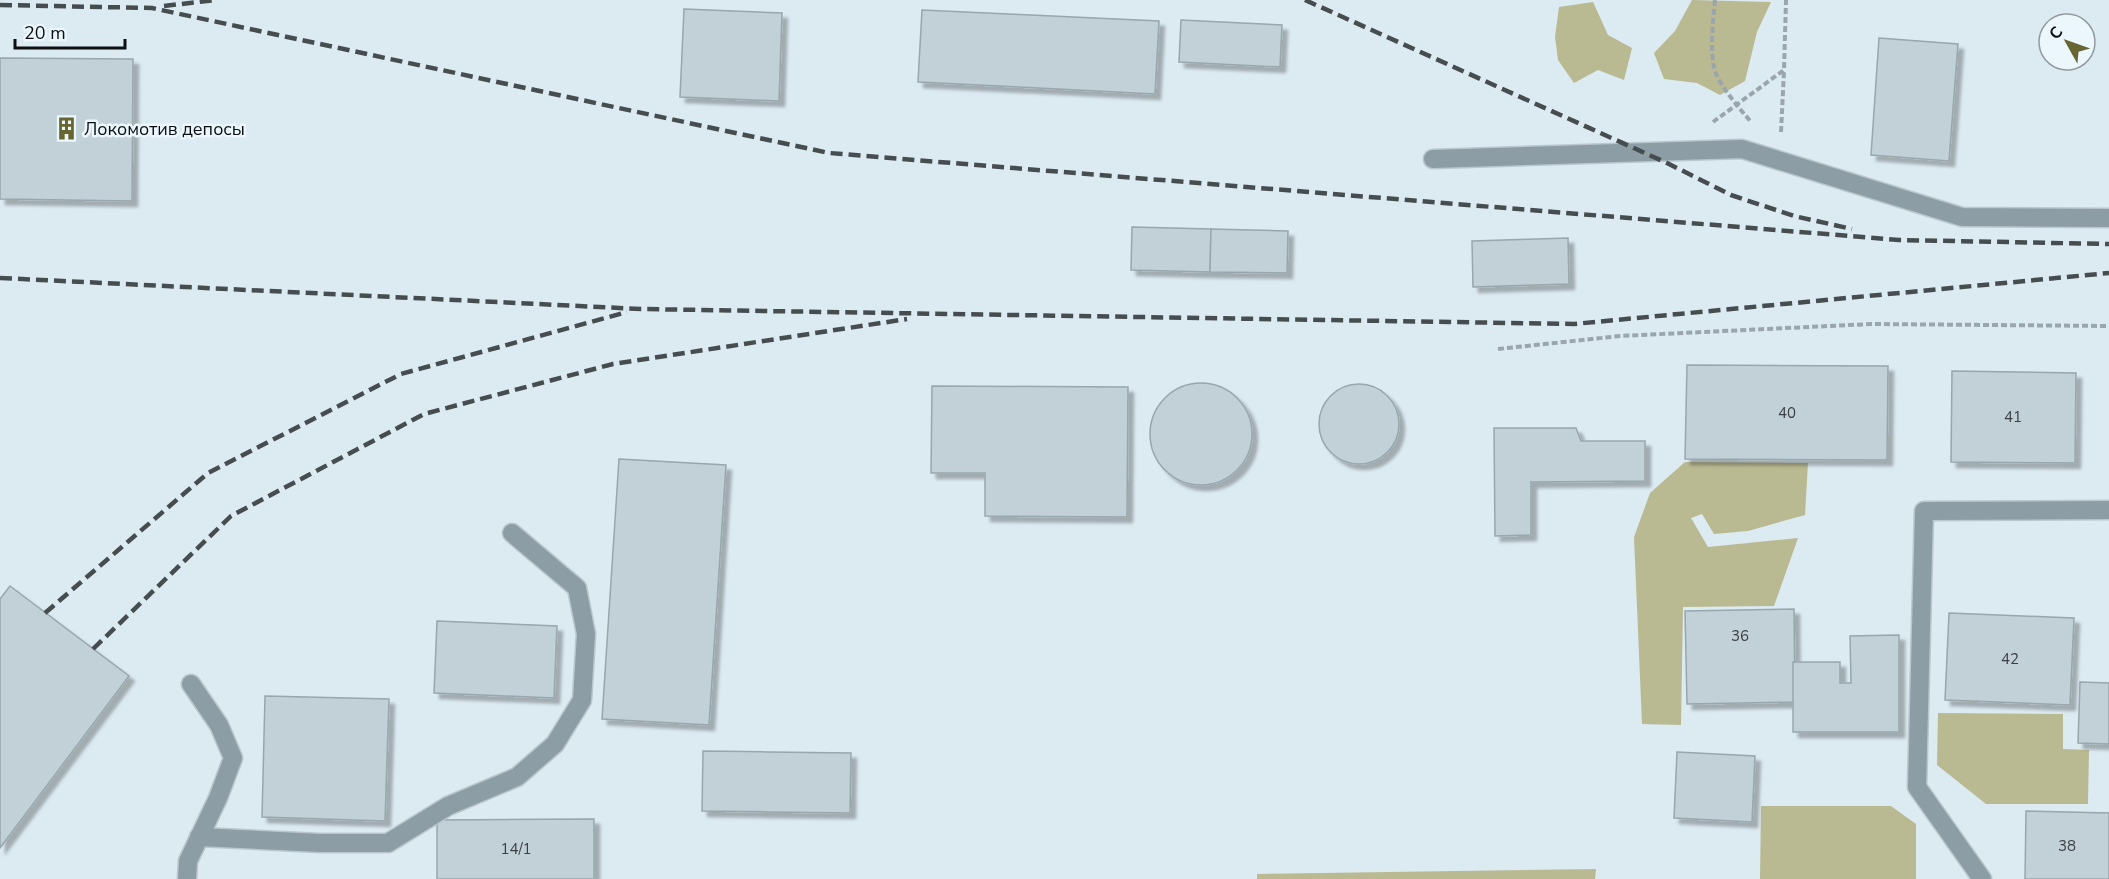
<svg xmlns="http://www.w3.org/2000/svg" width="2109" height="879" font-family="'Nunito Sans',sans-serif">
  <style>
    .forest { fill: #b9b992 }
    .building { fill: #c2d0d8; stroke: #98a6ad; stroke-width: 1.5; filter: url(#shadow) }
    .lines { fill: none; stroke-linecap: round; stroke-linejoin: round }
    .lane-casing { stroke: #bbc7ce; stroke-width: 21 }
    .path { stroke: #9ba6ac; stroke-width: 4; stroke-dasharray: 6 3; stroke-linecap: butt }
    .lane { stroke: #8c9da6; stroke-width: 18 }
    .rail { stroke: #464d51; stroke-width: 4.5; stroke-dasharray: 12 6; stroke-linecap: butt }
    .labels { text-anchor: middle; stroke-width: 5; stroke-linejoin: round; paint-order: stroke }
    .number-label { font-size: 15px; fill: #393f44 }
    .poi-label { font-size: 18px; fill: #0b0f12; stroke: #ecf7fd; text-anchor: start }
  </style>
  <defs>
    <filter id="shadow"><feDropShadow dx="5.5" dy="5.5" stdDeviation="1.5" flood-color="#0004"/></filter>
  </defs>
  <rect width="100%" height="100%" fill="#dceaf2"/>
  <g class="forest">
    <polygon points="1692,0 1771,2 1757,32 1745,81 1720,95 1697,83 1664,79 1654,53 1675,31"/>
    <polygon points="1593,2 1608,35 1632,48 1624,80 1598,70 1574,83 1558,60 1555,37 1559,7"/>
    <polygon points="1685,462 1808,463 1805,515 1748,531 1714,534 1702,514 1691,518 1708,547 1798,538 1774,606 1683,607 1681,725 1642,724 1634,537 1650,493"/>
    <polygon points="1938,713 2063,714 2063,749 2089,750 2088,804 1986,804 1937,765"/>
    <polygon points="1761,806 1891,806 1916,824 1916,879 1760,879"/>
    <polygon points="1596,869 1595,879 1257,879 1257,874"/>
  </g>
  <g class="building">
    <polygon points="684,9 782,13 779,101 680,97"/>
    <polygon points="922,10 1159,21 1155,94 918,82"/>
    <polygon points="1181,20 1282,25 1280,67 1179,62"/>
    <polygon points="1879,38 1958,44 1949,161 1871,155"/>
    <polygon points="0,58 133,59 132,201 0,199"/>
    <polygon points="1132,227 1211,229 1210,272 1131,270"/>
    <polygon points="1211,229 1288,231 1287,273 1210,272"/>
    <polygon points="1568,238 1569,284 1473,287 1472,241"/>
    <polygon points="1687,365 1888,366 1887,460 1685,459"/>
    <polygon points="1952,371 2076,373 2075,463 1951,462"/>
    <circle cx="1201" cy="434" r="51"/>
    <circle cx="1359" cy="424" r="40"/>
    <polygon points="932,386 1128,387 1127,517 985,516 985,473 931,473"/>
    <polygon points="1494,428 1576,428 1581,441 1645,441 1645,481 1531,482 1531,535 1495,536"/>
    <polygon points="619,459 726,465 709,725 602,719"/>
    <polygon points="10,586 129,676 0,848 0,599"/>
    <polygon points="1794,609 1795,702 1687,704 1685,611"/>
    <polygon points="1949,613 2074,618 2070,705 1945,700"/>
    <polygon points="437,621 557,626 554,698 434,693"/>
    <polygon points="1899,635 1899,732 1793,732 1793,662 1840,662 1840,683 1851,683 1850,636"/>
    <polygon points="2080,682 2109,683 2109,744 2078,743"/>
    <polygon points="265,696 389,699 385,821 262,817"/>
    <polygon points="703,751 851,753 850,813 702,811"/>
    <polygon points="1677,752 1755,756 1752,822 1674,818"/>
    <polygon points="2026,811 2109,813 2109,879 2025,879"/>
    <polygon points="594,819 594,879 437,879 437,820"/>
  </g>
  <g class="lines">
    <defs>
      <g id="lane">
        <polyline points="1433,159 1742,149 1962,217 2109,218"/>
        <polyline points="199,837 320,843 388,843 448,806 517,777 555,744 582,700 586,634 577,588 512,533"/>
        <polyline points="187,879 188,861 218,798 233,758 219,725 191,684"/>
        <polyline points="1982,879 1917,787 1924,511 2109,510"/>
      </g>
    </defs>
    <use href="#lane" class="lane-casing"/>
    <g class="path">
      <path d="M1715,0C1713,21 1710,46 1714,67C1716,82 1741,110 1751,122"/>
      <polyline points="1713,122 1784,70 1786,0"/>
      <polyline points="1781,132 1784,71"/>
      <polyline points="1498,349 1620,336 1871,324 2109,326"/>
    </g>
    <use href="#lane" class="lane"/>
    <g class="rail">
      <polyline points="1305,0 1667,163 1731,195 1794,216 1852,229"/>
      <polyline points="0,5 152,8 829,153 1899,240 2109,244"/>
      <polyline points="164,6 215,0"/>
      <polyline points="0,278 641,309 1574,324 2109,273"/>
      <polyline points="45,613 208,473 401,374 627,312"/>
      <polyline points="93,649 231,516 424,414 613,364 907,319"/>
    </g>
  </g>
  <defs>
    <symbol id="building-bare" viewBox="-9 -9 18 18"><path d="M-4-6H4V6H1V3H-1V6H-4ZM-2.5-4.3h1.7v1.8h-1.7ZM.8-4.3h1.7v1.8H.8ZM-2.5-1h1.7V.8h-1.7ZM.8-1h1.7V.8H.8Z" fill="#676531" stroke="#ecf7fd" stroke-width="2.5" paint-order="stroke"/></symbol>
  </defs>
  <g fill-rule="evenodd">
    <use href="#building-bare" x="50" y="112" width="33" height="33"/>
  </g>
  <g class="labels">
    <g class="number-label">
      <text x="1787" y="418">40</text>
      <text x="2013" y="422">41</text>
      <text x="1740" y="641">36</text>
      <text x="2010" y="664">42</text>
      <text x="2067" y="851">38</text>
      <text x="516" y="854">14/1</text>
    </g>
    <g class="poi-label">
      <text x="84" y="135">Локомотив депосы</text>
    </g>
  </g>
  <g transform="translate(2067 42) rotate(310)"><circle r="28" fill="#ecf7fd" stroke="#929a9f" stroke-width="1.5"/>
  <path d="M0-4.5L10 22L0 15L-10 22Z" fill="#676531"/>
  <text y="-9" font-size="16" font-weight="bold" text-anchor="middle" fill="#0b0f12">С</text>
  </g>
  <path d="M15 39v9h110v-9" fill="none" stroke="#0b0f12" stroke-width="3"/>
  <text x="24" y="39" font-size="18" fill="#0b0f12" stroke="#ecf7fd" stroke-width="4.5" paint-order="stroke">20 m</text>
</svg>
